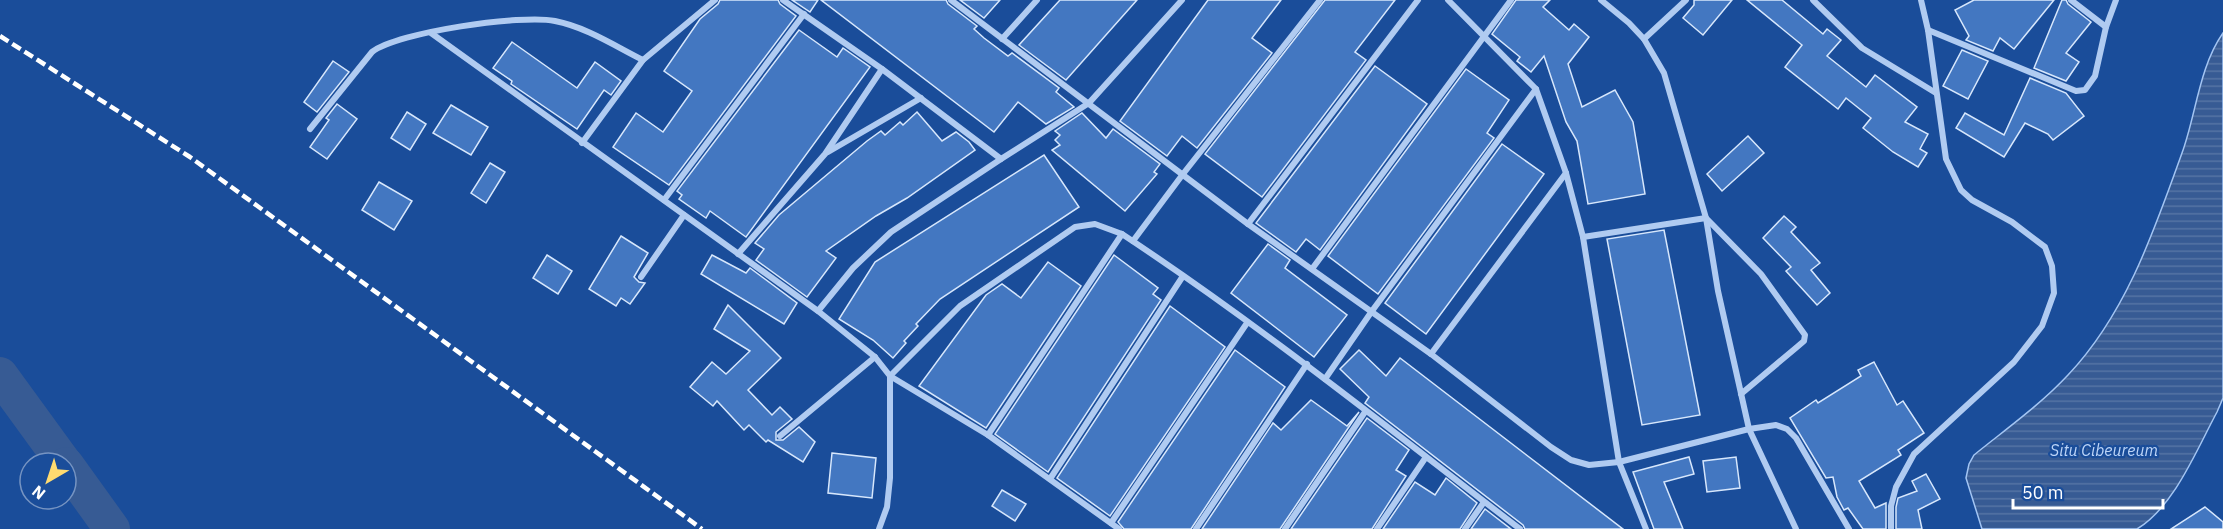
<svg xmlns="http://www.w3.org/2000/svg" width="2223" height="529" font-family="'IBM Plex Sans',sans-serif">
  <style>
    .water { fill: url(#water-rules); stroke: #a3c5f3; stroke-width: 1.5 }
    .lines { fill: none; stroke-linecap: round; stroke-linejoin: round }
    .river { stroke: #375b94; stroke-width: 36 }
    .building { fill: #4377c1; stroke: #d7e7fc; stroke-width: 1.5 }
    .minor { stroke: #b0cbf1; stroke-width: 6 }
    .rail { stroke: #fff; stroke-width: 4.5; stroke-dasharray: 10 4.5; stroke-linecap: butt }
    .labels { text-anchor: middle; stroke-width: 4.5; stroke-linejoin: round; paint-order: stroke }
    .water-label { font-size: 16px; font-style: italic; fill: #bdd5f8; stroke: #1a4d9a }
  </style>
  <defs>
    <pattern id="water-rules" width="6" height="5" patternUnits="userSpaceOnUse" patternTransform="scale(1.5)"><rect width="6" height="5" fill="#375b94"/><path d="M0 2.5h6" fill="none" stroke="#5574a4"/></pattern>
  </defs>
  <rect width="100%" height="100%" fill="#1a4d9a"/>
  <path class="water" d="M2223,33V398L2217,412C2197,449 2174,507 2137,529H1982L1966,478L1969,464L1974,455C2006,429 2040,405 2068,375C2126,314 2154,231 2182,153C2196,115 2199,67 2223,33Z"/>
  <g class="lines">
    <g class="river">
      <polyline points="0,375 64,463"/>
      <polyline points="66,465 112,529"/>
    </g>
  </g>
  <g class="building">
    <polygon points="720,0 778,0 780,4 796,16 669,185 613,147 636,113 663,132 692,91 664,71 700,19 718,4"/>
    <polygon points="792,0 818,0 810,12"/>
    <polygon points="821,0 946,0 948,4 977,26 974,29 984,38 1008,56 1012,53 1059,88 1056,92 1074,107 1046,124 1018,102 994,132"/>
    <polygon points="960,0 1000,0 984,18"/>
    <polygon points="1060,0 1137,0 1066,80 1019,45"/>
    <polygon points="1208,0 1281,0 1252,38 1272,53 1197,148 1182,136 1167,156 1120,121"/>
    <polygon points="1325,0 1395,0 1355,52 1366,60 1262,197 1205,154"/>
    <polygon points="1516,0 1550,0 1543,7 1569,30 1574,24 1589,37 1568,64 1582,107 1615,90 1633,122 1645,194 1588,204 1577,141 1566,122 1544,56 1531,72 1517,61 1520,57 1492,34"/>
    <polygon points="1694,0 1732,0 1703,35 1683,18 1694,5"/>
    <polygon points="1747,0 1782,0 1823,34 1827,29 1841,40 1827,56 1866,87 1875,75 1917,107 1905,122 1928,134 1920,149 1927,153 1918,167 1893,152 1863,128 1871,118 1846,98 1838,109 1785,67 1802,45"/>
    <polygon points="1974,0 2054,0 2014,49 2000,38 1993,51 1966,40 1969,36 1955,10"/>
    <polygon points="2062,0 2066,0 2068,4 2091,22 2066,53 2079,62 2066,81 2034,68"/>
    <polygon points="799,30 837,57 843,48 870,67 746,237 710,211 706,218 679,199 682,195 677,191"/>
    <polygon points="512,42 577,88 595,62 621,81 611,95 604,90 577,129 511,84 512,81 493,68"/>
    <polygon points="1962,50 1988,61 1968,99 1943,86"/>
    <polygon points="333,61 349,72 317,112 304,102"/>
    <polygon points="1375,66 1427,104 1320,250 1306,239 1296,252 1256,223"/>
    <polygon points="1466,69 1509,100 1487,133 1494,138 1378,294 1328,256"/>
    <polygon points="2030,78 2066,93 2084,116 2053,140 2048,134 2025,123 2004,157 1956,128 1965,113 2004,135"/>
    <polygon points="337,104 357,119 327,159 310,147 329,120 326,118"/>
    <polygon points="451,105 488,127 471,155 433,133"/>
    <polygon points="407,112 426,124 410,150 391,138"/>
    <polygon points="917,112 942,141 956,132 969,142 975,150 907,198 876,216 826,251 836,258 807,297 756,260 764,249 755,243 779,215 867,141 881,131 885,135 900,122 903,125"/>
    <polygon points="1082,113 1106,138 1113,129 1160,164 1154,172 1157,174 1125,211 1052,150 1060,145 1055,140 1060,135 1055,131"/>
    <polygon points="1748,136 1764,153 1722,191 1707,174"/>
    <polygon points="1502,144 1544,174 1426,334 1385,303"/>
    <polygon points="1044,155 1079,207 940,299 916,324 918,326 904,341 906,343 893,358 873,340 839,319 875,262"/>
    <polygon points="490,163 505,172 486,203 471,193"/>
    <polygon points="379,182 412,201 394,230 362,210"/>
    <polygon points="1784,216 1796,227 1791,232 1820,263 1811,270 1830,293 1817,305 1786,271 1791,267 1763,238"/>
    <polygon points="1664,230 1700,415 1642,425 1607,239"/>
    <polygon points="621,236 648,253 634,277 639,282 645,283 630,304 621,298 616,306 589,289"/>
    <polygon points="1268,244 1290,260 1285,268 1347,315 1314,357 1231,293"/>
    <polygon points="547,255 572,271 558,294 533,278"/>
    <polygon points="712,255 746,273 750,268 797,303 784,324 701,274"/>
    <polygon points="1114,255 1158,288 1153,294 1161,300 1048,472 995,434"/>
    <polygon points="1048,262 1081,286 986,428 919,386 986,295 1002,284 1021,298"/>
    <polygon points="728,305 781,358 748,390 772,415 780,407 792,419 776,432 776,440 783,440 799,427 815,442 803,462 768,440 766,442 749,425 744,430 717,401 713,406 690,387 712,362 726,374 750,351 714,329"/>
    <polygon points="1170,306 1225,347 1110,516 1057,478"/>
    <polygon points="1235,350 1285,387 1191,529 1124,529 1118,522"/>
    <polygon points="1359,350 1386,376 1400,358 1623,529 1525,529 1523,525 1365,403 1369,397 1340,369"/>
    <polygon points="1874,362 1897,405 1903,401 1924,433 1898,450 1901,455 1859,481 1875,508 1886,503 1886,529 1863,529 1848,508 1844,510 1837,497 1833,477 1826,478 1790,418 1816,400 1818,403 1861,376 1858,370"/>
    <polygon points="1311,400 1347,426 1359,412 1280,529 1202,529 1273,423 1281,430"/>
    <polygon points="1367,418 1409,450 1396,470 1406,476 1372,529 1291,529"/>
    <polygon points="832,453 876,458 872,498 828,493"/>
    <polygon points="1689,457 1694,474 1664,482 1683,529 1654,529 1633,472"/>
    <polygon points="1736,457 1740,488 1707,492 1703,461"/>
    <polygon points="1926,474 1940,499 1918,510 1922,529 1896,529 1896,507 1898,498 1917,491 1912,481"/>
    <polygon points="1446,478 1477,503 1460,529 1383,529 1415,482 1435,495"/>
    <polygon points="1002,490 1026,504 1015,521 992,506"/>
    <polygon points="2205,507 2223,522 2223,529 2171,529"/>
    <polygon points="1485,509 1511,529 1471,529"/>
  </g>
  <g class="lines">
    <g class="minor">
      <polyline points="783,0 882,69 1001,159"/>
      <polyline points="951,0 1248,224 1431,354 1551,447 1571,460 1589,465 1619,462 1749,429 1776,425 1787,429 1796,438 1849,529"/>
      <polyline points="1448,0 1536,89 1566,173 1583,237 1619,462 1646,529"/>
      <polyline points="1601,0 1629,23 1644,39 1664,73 1706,218 1718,291 1749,429 1796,529"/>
      <polyline points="1813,0 1862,48 1936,93"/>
      <polyline points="2071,0 2106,27"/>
      <polyline points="1928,30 2076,91 2085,90 2095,76 2106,27 2116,0"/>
      <polyline points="431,33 818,311 875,357 890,376 988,435 1119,529"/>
      <polyline points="1002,39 1037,0"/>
      <polyline points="1644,39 1686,0"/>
      <path d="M310,129L372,52C398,32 522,14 555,21C586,27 615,46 643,60"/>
      <polyline points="582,143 643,60 715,0"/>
      <polyline points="828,152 921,98"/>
      <polyline points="664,200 804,14"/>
      <polyline points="1248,224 1418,0"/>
      <polyline points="1583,237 1706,218 1761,274 1805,335 1804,341 1797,347 1741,394"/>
      <polyline points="1133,241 1183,174 1320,0"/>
      <polyline points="738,254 825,154 882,69"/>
      <polyline points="1312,269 1511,0"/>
      <polyline points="641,277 684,215"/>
      <polyline points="818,311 853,268 891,232 1001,159 1089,103 1182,0"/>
      <polyline points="1431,354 1566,173"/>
      <polyline points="1325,379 1372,311 1536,89"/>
      <polyline points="988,435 1122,234"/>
      <polyline points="780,436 875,357"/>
      <polyline points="1050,479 1183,276"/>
      <polyline points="1111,523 1247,323"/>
      <path d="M879,529L887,507L890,478V376L960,306L1075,227L1095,224L1122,234C1260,325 1389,429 1520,529"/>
      <polyline points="1196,529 1307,364"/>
      <polyline points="1285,529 1365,412"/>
      <polyline points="1377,529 1426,457"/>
      <polyline points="1465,529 1484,502"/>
      <polyline points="1891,529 1891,506 1896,487 1914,454 2014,362 2042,326 2054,293 2052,266 2045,247 2012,222 1972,200 1961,190 1946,159 1928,30 1921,0"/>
    </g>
    <polyline class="rail" points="0,36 190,157 702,529"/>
  </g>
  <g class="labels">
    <g class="water-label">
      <text x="2104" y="456">Situ Cibeureum</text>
    </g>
  </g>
  <g transform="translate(48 481) rotate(219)"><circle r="28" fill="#1a4d9a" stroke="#7694c2" stroke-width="1.5"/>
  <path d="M0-4.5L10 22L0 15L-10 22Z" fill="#ffdb70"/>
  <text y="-9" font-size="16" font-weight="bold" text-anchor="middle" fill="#ffffff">N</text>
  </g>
  <path d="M2013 499v9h150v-9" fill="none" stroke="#ffffff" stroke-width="3"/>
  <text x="2022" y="499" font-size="18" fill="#ffffff" stroke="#1a4d9a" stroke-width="4.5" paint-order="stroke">50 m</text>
</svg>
